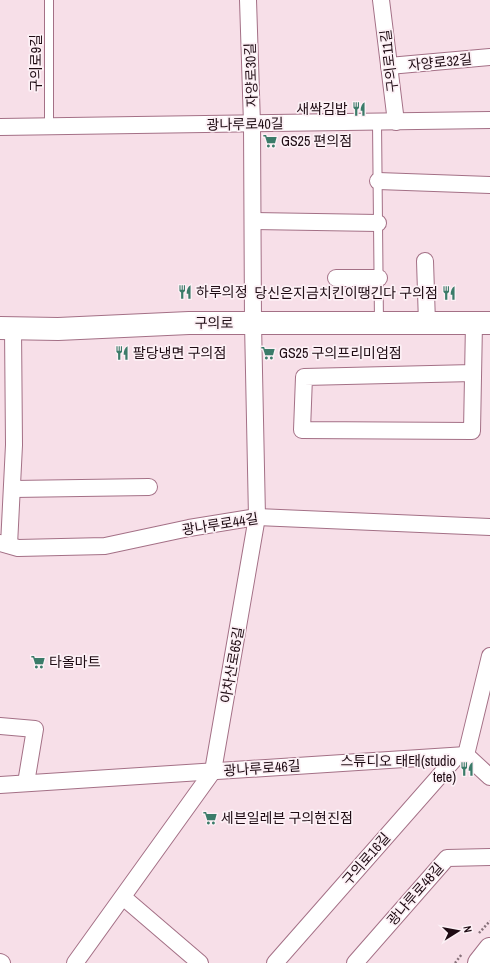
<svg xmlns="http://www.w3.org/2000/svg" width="490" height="963" font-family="'Archivo Narrow','Noto Sans KR',sans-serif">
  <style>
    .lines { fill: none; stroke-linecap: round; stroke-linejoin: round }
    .lane-casing { stroke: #a47086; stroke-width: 10 }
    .street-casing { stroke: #a47086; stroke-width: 18 }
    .secondary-casing { stroke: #a47086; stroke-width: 24 }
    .path { stroke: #87717a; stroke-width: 2.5; stroke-dasharray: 2 2; stroke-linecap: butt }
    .lane { stroke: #fff; stroke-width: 8 }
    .street { stroke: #fff; stroke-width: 16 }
    .secondary { stroke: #fff; stroke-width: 22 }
    .labels { text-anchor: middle; stroke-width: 3.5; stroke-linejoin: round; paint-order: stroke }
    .street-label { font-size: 14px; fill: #1e0b13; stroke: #fcf0f5 }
    .poi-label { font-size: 14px; fill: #1e0b13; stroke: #fcf0f5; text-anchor: start }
  </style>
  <rect width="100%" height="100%" fill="#f7dfe8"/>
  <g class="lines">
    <defs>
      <g id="lane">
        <polyline points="377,122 379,323"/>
        <polyline points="49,126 49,0"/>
      </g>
      <g id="street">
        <polyline points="381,0 396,122"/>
        <polyline points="389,66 490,57"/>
        <polyline points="0,127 490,120"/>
        <polyline points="378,181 490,185"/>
        <polyline points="253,221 378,223"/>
        <polyline points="425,261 427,323"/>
        <polyline points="336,278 379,278"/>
        <polyline points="473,373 304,377 302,430 472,431 474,323"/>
        <polyline points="13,489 149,487"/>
        <polyline points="0,543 18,548 105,546 189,528 257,517 490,527"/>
        <polyline points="9,545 14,445 13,328"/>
        <polyline points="0,726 35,729 26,783"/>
        <polyline points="466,755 490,656"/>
        <polyline points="0,785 466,755 490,777"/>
        <polyline points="123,897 200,963"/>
        <polyline points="0,962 2,963"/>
        <polyline points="75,963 213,771 257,517 253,323 252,124 248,0"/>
        <polyline points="275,963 457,756"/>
        <polyline points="355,963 447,858 490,857"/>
      </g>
      <g id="secondary">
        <polyline points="0,328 58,329 189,323 490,323"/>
        <polyline points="479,963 490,949"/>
      </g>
    </defs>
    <use href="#lane" class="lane-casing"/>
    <use href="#street" class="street-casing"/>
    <use href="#secondary" class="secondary-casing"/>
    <g class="path">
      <polyline points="479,933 490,921"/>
      <polyline points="455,963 462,954"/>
    </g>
    <use href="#lane" class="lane"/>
    <use href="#street" class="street"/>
    <use href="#secondary" class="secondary"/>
  </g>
  <defs>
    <symbol id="restaurant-bare" viewBox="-9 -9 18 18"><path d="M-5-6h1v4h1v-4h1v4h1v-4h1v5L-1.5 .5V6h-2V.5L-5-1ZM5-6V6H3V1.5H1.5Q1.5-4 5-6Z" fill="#3b7b69" stroke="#fcf0f5" stroke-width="2.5" paint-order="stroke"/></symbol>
    <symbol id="supermarket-bare" viewBox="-9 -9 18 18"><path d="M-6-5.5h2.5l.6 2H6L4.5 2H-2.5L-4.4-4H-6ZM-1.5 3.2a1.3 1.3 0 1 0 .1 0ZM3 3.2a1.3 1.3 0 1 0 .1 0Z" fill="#3b7b69" stroke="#fcf0f5" stroke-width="2.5" paint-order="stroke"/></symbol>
  </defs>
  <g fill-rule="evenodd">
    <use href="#restaurant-bare" x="349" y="99" width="20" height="20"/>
    <use href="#supermarket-bare" x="260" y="131" width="20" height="20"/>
    <use href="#restaurant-bare" x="175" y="282" width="20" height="20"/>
    <use href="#restaurant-bare" x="439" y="283" width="20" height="20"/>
    <use href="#restaurant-bare" x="112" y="343" width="20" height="20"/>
    <use href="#supermarket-bare" x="258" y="343" width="20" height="20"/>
    <use href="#supermarket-bare" x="28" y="652" width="20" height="20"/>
    <use href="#restaurant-bare" x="457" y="759" width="20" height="20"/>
    <use href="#supermarket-bare" x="200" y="808" width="20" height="20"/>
  </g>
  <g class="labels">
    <g class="street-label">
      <text transform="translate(389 61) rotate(-97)" y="5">구의로11길</text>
      <text transform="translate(440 62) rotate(-6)" y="5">자양로32길</text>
      <text transform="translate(36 63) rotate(-90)" y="5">구의로9길</text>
      <text transform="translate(251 75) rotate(-92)" y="5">자양로30길</text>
      <text transform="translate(245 124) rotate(-1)" y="5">광나루로40길</text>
      <text x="214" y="328">구의로</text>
      <text transform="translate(220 524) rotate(-9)" y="5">광나루로44길</text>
      <text transform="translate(232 665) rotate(-80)" y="5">아차산로65길</text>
      <text transform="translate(262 768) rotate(-4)" y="5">광나루로46길</text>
      <text transform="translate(366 859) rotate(-49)" y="5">구의로16길</text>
      <text transform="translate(415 894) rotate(-49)" y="5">광나루로48길</text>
    </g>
    <g class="poi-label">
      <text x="348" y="114" text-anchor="end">새싹김밥</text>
      <text x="281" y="146">GS25 편의점</text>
      <text x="196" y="297">하루의정</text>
      <text x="438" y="298" text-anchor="end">당신은지금치킨이땡긴다 구의점</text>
      <text x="133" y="358">팔당냉면 구의점</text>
      <text x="279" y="358">GS25 구의프리미엄점</text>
      <text x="49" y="667">타올마트</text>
      <text x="456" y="766" text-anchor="end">스튜디오 태태(studio<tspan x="456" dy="16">tete)</tspan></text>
      <text x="221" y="823">세븐일레븐 구의현진점</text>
    </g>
  </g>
  <g transform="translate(458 931) rotate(79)" stroke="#fcf0f5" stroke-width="3" paint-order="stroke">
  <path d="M0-3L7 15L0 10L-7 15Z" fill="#1e0b13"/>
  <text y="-6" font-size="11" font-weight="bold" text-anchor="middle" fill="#1e0b13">N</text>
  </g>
</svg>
